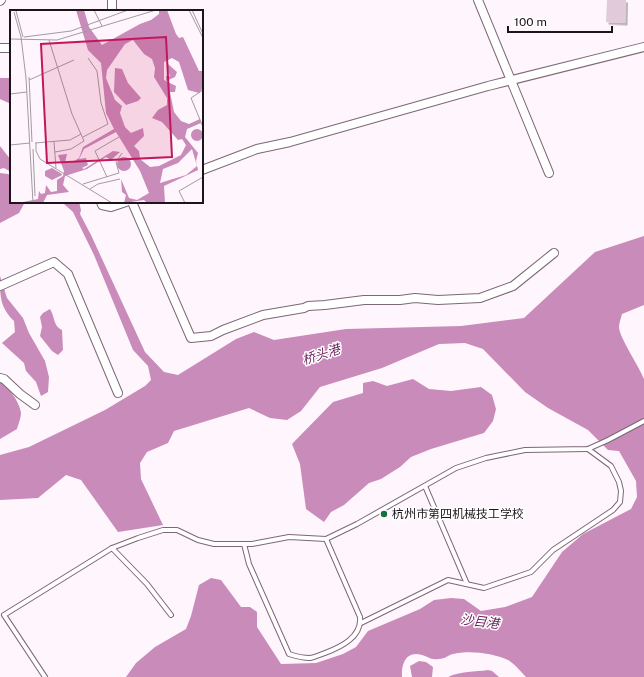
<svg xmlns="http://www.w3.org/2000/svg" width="644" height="677" font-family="'Public Sans','Noto Sans SC',sans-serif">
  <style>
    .water { fill: #c98bb9 }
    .building { fill: #e1cada; filter: url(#shadow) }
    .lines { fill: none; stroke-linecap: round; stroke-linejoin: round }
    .service-casing { stroke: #7c6776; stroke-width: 6 }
    .minor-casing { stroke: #7c6776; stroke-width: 10 }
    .service { stroke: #fff; stroke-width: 4 }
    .minor { stroke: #fff; stroke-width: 8 }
    .poi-dot { fill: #156f43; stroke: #fff; stroke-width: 1.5 }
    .labels { text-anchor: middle; stroke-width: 3; stroke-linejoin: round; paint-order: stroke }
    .poi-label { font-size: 12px; fill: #1c141a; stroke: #fff; text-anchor: start }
    .water-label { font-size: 13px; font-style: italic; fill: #6d245f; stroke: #fff }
    .inset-road { fill: none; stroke: #a49ba2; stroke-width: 1 }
    .view { fill: #c2185b; fill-opacity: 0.15; stroke: #c2185b; stroke-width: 2 }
    .inset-edge { fill: none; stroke: #1c141a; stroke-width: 2 }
  </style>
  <defs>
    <filter id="shadow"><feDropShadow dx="2.5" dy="2.5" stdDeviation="0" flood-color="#0004"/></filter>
  </defs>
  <rect width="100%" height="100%" fill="#fff5fc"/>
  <g class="water">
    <polygon points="0,78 11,78 11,104 0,99"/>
    <polygon points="0,146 11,160 11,172 4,168 0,169"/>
    <polygon points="0,173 8,174 11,176 11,202 25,202 19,213 0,223"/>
    <path d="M51,202H79L81,210L80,214L91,235L145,352L164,372L178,375L236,339L254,332L274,340L346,329L461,326L524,318L595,252L644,236V305L622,314C621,318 619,323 619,327C619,337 639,366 644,379V677H526C521,672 515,664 508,660C493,653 469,650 453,654C448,655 445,659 439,659C429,660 430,657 422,655C406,650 401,664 402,677H126L136,663L155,647L186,629L191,616L199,585L211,578L221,580L241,607H250L257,612V627L281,664L316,663L343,654L356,647L368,631L420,609L434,600L451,598L464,599L481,611L505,607L532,597L562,552L583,534L631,509L637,497L636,481L619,451L608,450L588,430L548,408L525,392L483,349L465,343L439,344L382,368L320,387L301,411L287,420L270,418L249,408L174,431L168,443L147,452L140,463L141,479L163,525L118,532L81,480L66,475L38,498L0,500V455L29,447L105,410L145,386L151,380L148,366L133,350L94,255L73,212L64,204H53Z"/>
    <path d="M0,276L7,298L23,318L29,333L45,361L49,377L48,392L41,396L36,382L26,371L24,363L2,343L15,332L14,321C0,307 0,297 0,276Z"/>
    <path d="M50,309C55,317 53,326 62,330L63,350L58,355L52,351L40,336L42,327L40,317L43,313Z"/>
    <polygon points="413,379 429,389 451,391 481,387 492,395 496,409 493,421 484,433 431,449 411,457 400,467 381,479 369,483 344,505 331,512 324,522 306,509 300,464 292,444 333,402 363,393 363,383 373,381 387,386"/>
    <path d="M0,382C9,387 20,403 21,413C21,418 18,425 17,429L0,439Z"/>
    <polygon points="419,661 426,662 433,667 432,677 412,677 410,666"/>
    <path d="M488,670L492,671L499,677H448C460,671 475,672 488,670Z"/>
  </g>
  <polygon class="building" points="607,0 626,0 625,23 606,22"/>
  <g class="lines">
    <defs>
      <g id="service">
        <polyline points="425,486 467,584"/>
        <path d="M244,544L249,564L289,654C295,656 303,658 310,658C315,657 320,655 325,653C341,647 362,637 360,617L326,539"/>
        <polyline points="171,615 147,584 112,548 138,538 163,530 177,530 198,540 214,544 252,544 289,537 326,539 357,524 456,468 486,458 525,450 588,449 608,440 644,421"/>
        <polyline points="361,623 448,580 484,588 531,572 553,550 613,510 620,502 621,491 619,482 611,466 588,449"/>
        <polyline points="45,677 4,615 112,548"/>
      </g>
      <g id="minor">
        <polyline points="112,0 112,11"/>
        <polyline points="478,0 549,173"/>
        <polyline points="0,1 1,0"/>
        <polyline points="0,48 11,48"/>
        <polyline points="202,170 257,149 290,142 488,86 644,47"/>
        <polyline points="101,202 102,205 111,207 126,202"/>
        <polyline points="132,202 191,338 211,336 223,330 263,315 304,308 308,306 325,305 364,300 400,300 415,298 438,300 480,298 513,286 554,253"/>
        <polyline points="0,286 54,262 68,274 118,393"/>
        <polyline points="0,378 4,379 20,394 35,405"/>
      </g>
    </defs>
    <use href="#service" class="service-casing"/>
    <use href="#minor" class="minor-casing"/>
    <use href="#service" class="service"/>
    <use href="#minor" class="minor"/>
  </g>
  <circle class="poi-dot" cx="384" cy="514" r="4"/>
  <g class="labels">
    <g class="poi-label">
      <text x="392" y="518">杭州市第四机械技工学校</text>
    </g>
    <g class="water-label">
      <text transform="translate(321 354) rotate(-18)" y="5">桥头港</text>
      <text transform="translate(480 621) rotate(7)" y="5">沙目港</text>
    </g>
  </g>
  <g transform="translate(10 10)">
    <rect width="193" height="193" fill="#fff5fc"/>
    <path d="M66,0H74L79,17L92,35L130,14L141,10L149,4V0H157L166,24L169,28L173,27L189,61H193V78L189,83L178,80L169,52L162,48L154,52V70L166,76L165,82H160L164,102L171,111L179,114L190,109L191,113L177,119L175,127L188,143L186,151L188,160L154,176L155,193H137L134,190L114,193L116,185L112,182L111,169L119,188L127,190L139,183L130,161L106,122L74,139L69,149L76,148L78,155L72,158L69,153L72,158L74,159L103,141L110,142L101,150L96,147L77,159L55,166L53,175L59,182L37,185L33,193H8L28,189L29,181L31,184L35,183L36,175L41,182L47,181V170L53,166L54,161L48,145L57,144L55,153L63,152L69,148L73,137L104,119L96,103L91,53L78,40ZM123,30L134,44L142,49L145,58L144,67L157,88V95L148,100L142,108L152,112L168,130L172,129L176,135L171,145L149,156L140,157L130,149L129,141L124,136L134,126L133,118L121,123L115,117L110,103L112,96L105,90L96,68L97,60L115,34ZM182,139L187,156L176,165L150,173L153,159L168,153ZM158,54L167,62L165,67L156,71V66H160L157,60ZM105,58L112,59L118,73L131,88L128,91L116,95L104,82ZM181 125a6 6 0 1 1 12 0a6 6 0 1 1-12 0ZM107 154a7 7 0 1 1 14 0a7 7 0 1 1-14 0ZM42,158L52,164V165L42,170L35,166V161Z" fill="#c98bb9" fill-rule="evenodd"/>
    <path class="inset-road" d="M84,0L92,16M179,0L193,28M182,0L193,24M6,1L13,27M4,2L11,27M11,27L16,68L23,193M14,27L61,21L118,0M0,29L47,30L146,0M39,30L62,104L74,131L61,139L45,142M19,67L22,132M19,70L64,50M193,80L181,88L193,117M0,84L17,82M73,127L98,114L91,93L87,61L78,48M44,132L46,158M25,133L60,130L71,124M26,133V141L30,149L102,193M0,135L20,133M23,139L25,186M97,167L85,141L109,127M73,174L109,163L106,152L112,143M80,179L88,174L110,169M175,193L169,181L193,167"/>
    <path class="view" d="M156,27L162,147L37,153L31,34Z"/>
    <rect width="193" height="193" class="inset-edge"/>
  </g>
  <path d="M508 26v6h104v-6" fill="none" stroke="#1c141a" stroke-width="2"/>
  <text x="514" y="26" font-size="12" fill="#1c141a" stroke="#ffffff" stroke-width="3" paint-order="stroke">100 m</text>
</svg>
